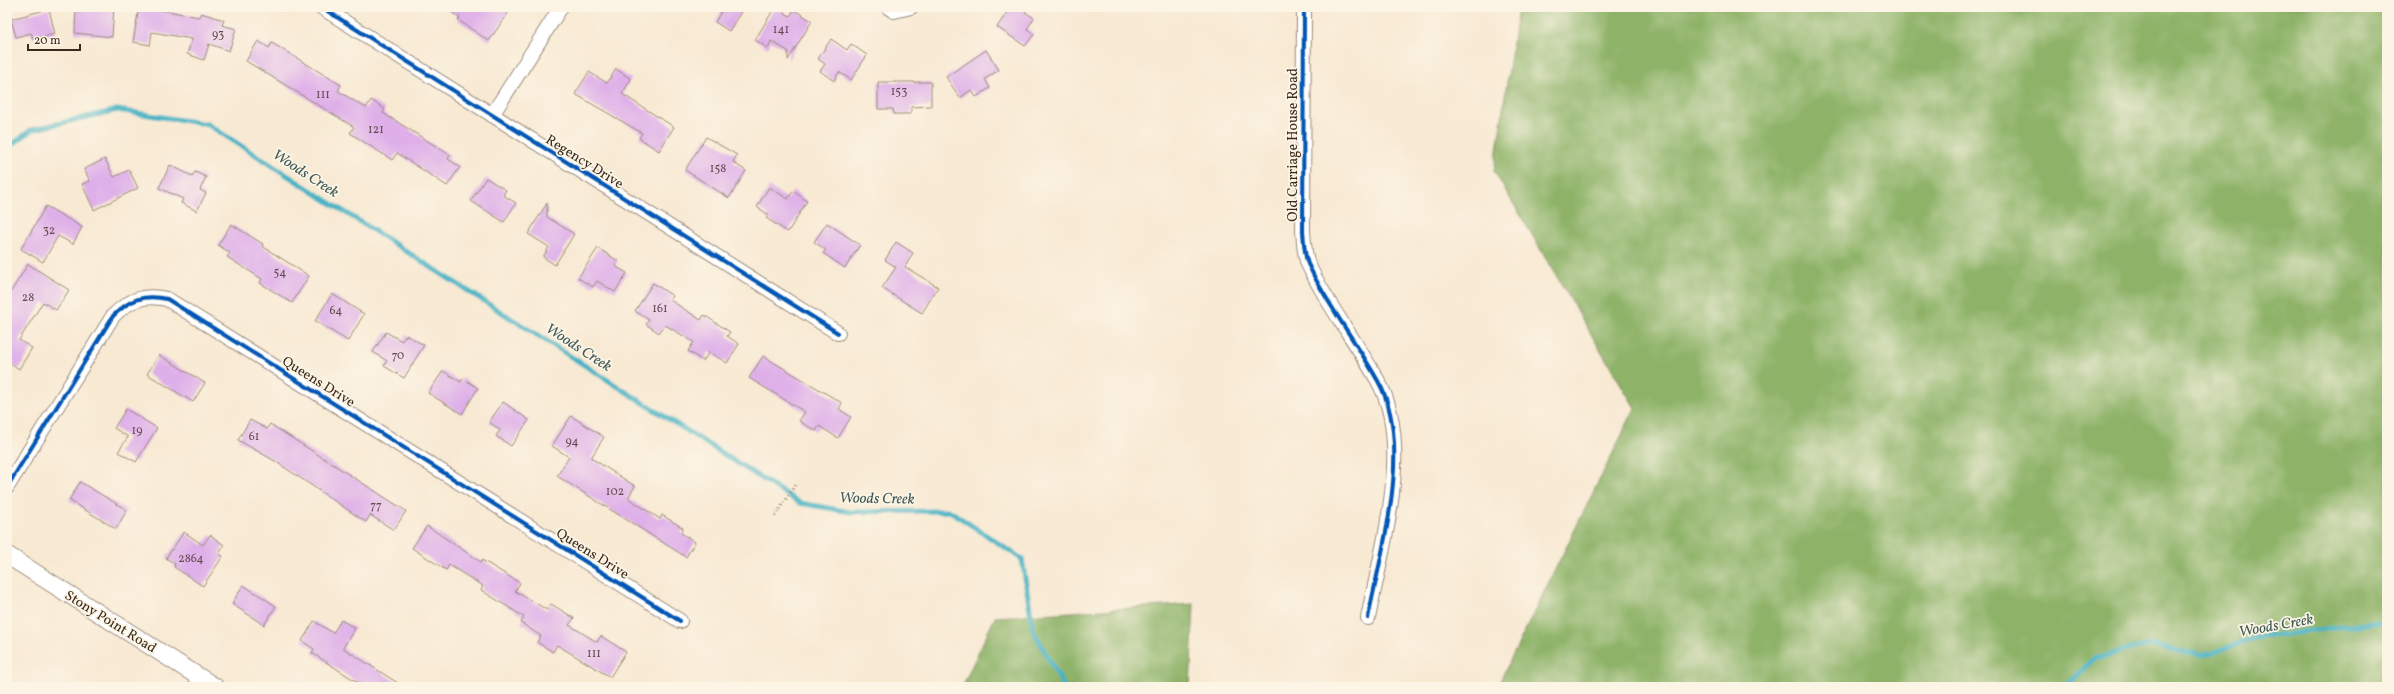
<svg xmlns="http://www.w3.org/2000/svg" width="2394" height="694" font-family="Vollkorn,serif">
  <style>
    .forest { fill: #8db268; stroke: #646e43 }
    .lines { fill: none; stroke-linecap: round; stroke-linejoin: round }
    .stream { stroke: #47b2c5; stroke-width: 5 }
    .building { fill: #deafe9 }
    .minor-casing { stroke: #9a8a78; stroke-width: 16 }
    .tertiary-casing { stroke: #9a8a78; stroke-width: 19 }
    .path { stroke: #9a8a78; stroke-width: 2.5; stroke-dasharray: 1 3; stroke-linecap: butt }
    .minor { stroke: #fff; stroke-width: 14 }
    .tertiary { stroke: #fff; stroke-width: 17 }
    .cycleway-casing { stroke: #fcf5e5; stroke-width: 6 }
    .cycleway { stroke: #0057b8; stroke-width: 4 }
    .labels { text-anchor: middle; stroke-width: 3.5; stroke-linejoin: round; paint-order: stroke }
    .number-label { font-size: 12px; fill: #644b51 }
    .street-label { font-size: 14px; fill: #3b2a1e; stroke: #fcf5e5 }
    .water-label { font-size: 15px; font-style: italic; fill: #3f5a58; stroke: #fcf5e5 }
  </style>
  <rect width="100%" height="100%" fill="#fcf5e5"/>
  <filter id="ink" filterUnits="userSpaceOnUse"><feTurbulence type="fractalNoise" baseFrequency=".025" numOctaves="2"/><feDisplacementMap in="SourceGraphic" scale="8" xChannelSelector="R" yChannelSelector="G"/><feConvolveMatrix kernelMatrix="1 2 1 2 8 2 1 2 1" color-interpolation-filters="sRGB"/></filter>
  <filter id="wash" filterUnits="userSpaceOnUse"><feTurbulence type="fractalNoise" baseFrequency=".012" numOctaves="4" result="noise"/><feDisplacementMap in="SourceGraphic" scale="16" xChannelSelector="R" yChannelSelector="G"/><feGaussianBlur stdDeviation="0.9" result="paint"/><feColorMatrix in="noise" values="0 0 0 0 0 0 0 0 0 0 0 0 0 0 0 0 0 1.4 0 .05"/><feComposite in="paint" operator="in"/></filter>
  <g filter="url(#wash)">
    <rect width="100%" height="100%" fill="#f8e9d3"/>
    <g class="forest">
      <polygon points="1518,7 2387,7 2387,687 1617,687 1611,680 1497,687 1635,408 1494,171"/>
      <polygon points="1194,604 1190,687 962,687 995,617"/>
    </g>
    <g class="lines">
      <g class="stream">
        <polyline points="7,149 31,130 117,110 207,124 800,503 850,512 950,511 1022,559 1033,630 1064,687"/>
        <polyline points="2064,687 2095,658 2149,645 2203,656 2255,638 2387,621"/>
      </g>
    </g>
    <g id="blocks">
      <g class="building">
        <polygon points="76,7 114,7 112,37 75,33"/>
        <polygon points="139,7 162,7 162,10 199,17 201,13 224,20 222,25 236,29 229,51 209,44 204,60 187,54 192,39 152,32 150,45 133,42"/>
        <polygon points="444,7 512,7 489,41 458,20 460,18"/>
        <polygon points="724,7 744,7 729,31 715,22"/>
        <polygon points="775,7 790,16 794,10 812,21 788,60 788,51 771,41 768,48 755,40"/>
        <polygon points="1011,7 1029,7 1025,12 1034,18 1027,29 1034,34 1025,46 997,27"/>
        <polygon points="49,9 55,34 33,39 31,33 16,37 11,19"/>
        <polygon points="831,39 847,50 851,44 867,55 851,80 839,72 834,81 820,71 825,64 818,59"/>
        <polygon points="258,41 269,48 272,43 341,85 338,91 366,108 371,100 385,109 383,113 450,155 448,159 460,167 447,186 397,153 392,160 350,133 354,127 246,61"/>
        <polygon points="986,50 999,70 985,79 990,88 976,97 971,90 960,98 946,77"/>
        <polygon points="616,69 631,79 622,94 674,127 659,151 639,138 642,133 575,94 589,72 607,83"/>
        <polygon points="878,82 931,82 931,106 911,107 911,114 894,114 893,109 878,109"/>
        <polygon points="706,137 737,155 733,162 746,171 729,198 685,170"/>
        <polygon points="105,159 114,177 129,170 138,188 94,210 82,184 90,181 84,169"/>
        <polygon points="170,165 192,176 195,172 206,177 200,190 206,193 197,211 181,203 183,199 159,188"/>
        <polygon points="486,178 506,190 503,195 516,203 504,222 471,201"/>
        <polygon points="769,187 788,199 793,191 807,201 788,232 766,218 769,215 757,207"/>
        <polygon points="547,203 547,217 574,234 555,265 543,257 549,247 528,234"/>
        <polygon points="46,206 82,227 73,244 58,236 43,262 21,249"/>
        <polygon points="827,223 860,245 845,268 823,253 826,250 814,242"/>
        <polygon points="231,224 263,244 262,246 309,276 292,303 260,283 262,279 227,257 230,253 218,245"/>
        <polygon points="896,242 913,253 905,267 938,287 922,313 882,288 896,267 885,260"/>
        <polygon points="598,248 618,261 615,266 627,273 615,292 597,281 593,287 578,278"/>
        <polygon points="28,264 69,290 56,310 43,302 19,340 32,348 19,369 7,361 7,298"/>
        <polygon points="653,283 673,296 670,300 701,320 704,315 730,332 727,336 739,344 727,363 709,352 703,361 688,351 694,342 665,325 659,333 646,324 649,320 635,311"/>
        <polygon points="332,294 364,314 348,341 315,321"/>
        <polygon points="386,332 402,341 406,335 424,345 404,378 384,366 387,361 373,352"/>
        <polygon points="159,355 205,383 193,402 147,374"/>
        <polygon points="763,356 842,403 839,409 851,417 838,438 819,426 816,431 799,421 805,412 749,378"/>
        <polygon points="443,371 461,382 463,378 478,388 462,414 428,393"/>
        <polygon points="503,402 529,420 511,446 496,436 500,430 489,422"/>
        <polygon points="126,409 157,428 136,462 118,452 128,437 114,428"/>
        <polygon points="571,416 604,437 591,458 635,486 628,498 660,519 662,515 683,528 681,533 695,542 686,557 557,476 569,457 552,446"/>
        <polygon points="250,420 267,429 270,424 406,511 394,530 370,515 366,522 275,461 238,440"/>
        <polygon points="80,482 127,510 116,529 69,500"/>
        <polygon points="427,526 481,562 482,560 520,583 515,591 547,610 551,604 574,618 569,625 597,642 601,636 626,652 610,677 557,645 553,652 537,642 541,636 521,623 524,617 481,590 483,586 449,565 446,570 412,548"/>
        <polygon points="184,532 203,545 210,535 224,545 219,554 223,556 203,586 174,567 175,564 166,558"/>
        <polygon points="243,585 276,606 264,625 232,604"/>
        <polygon points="341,620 355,628 343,648 404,687 365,687 312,653 314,649 302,641 314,621 333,633"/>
      </g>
    </g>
  </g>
  <g filter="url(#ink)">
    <use href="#blocks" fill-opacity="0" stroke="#9a8a78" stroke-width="1"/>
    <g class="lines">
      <defs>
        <g id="minor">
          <polyline points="321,7 838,333"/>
          <polyline points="888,7 894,11 911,7"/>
          <path d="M1304,7L1303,231C1304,241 1304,254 1308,264C1327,305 1356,341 1378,381C1414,444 1381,551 1368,618"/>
          <polyline points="492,115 561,7"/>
          <path d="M7,487L113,316C130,299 144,294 167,299L680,621"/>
        </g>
        <polyline id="tertiary" points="7,555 215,687"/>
      </defs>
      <use href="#minor" class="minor-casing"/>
      <use href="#tertiary" class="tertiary-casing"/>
      <polyline class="path" points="775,516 796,484"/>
      <use href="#minor" class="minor"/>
      <use href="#tertiary" class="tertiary"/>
      <defs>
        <g id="cycleway">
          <polyline points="321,7 838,333"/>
          <path d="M1304,7L1303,231C1304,241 1304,254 1308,264C1327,305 1356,341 1378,381C1414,444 1381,551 1368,618"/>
          <path d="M7,487L113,316C130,299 144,294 167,299L680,621"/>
        </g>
      </defs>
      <use href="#cycleway" class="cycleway-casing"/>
      <use href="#cycleway" class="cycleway"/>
    </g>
  </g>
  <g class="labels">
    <g class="number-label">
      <text x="781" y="33">141</text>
      <text x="218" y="38">93</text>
      <text x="899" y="95">153</text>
      <text x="323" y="98">111</text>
      <text x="376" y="133">121</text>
      <text x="718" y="172">158</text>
      <text x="49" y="234">32</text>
      <text x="280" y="276">54</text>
      <text x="28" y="301">28</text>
      <text x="660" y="312">161</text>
      <text x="336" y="314">64</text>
      <text x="398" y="359">70</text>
      <text x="137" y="434">19</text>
      <text x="254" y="440">61</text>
      <text x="572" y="445">94</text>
      <text x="615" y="495">102</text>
      <text x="376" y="509">77</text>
      <text x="191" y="562">2864</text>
      <text x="594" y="657">111</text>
    </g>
    <g class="street-label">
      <text transform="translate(1292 145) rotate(-90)" y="5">Old Carriage House Road</text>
      <text transform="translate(585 161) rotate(32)" y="5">Regency Drive</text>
      <text transform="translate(319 381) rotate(32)" y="5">Queens Drive</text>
      <text transform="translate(593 553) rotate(32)" y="5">Queens Drive</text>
      <text transform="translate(111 621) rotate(32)" y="5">Stony Point Road</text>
    </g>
    <g class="water-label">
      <text transform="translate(306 173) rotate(33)" y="5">Woods Creek</text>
      <text transform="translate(579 347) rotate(33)" y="5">Woods Creek</text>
      <text transform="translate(877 498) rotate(1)" y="5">Woods Creek</text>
      <text transform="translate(2276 625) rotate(-10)" y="5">Woods Creek</text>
    </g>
  </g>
  <rect width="2394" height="694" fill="none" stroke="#fcf5e5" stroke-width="24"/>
  <path d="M28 44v6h52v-6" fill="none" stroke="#3b2a1e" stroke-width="2"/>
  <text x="34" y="44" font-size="12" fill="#3b2a1e" stroke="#fcf5e5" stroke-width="3" paint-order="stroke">20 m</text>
</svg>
